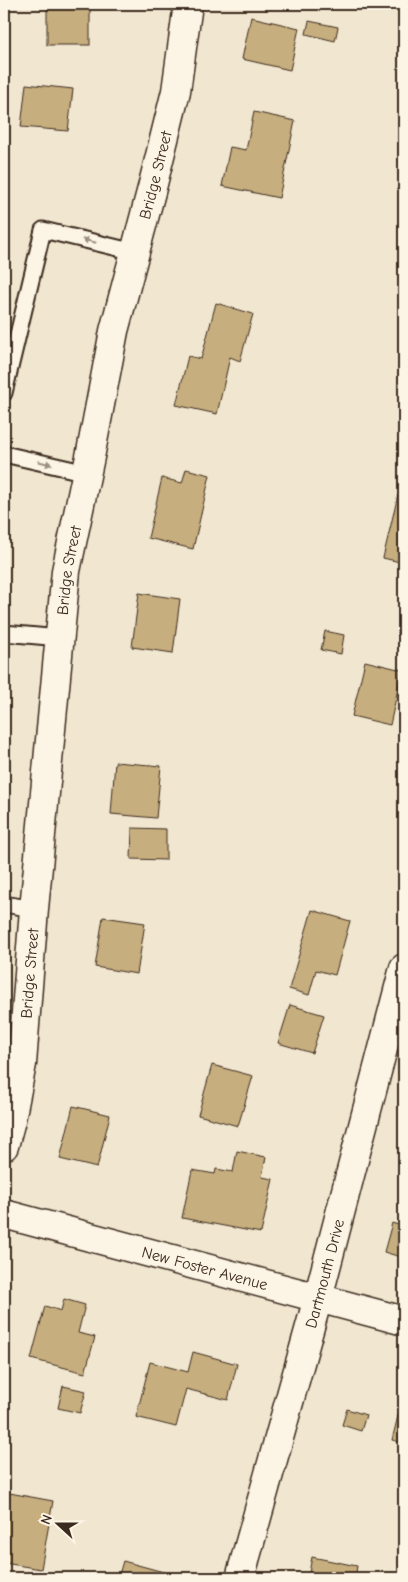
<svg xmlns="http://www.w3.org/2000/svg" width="408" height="1582" font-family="'Comic Neue',sans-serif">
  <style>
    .building { fill: #c7ae7e; stroke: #3b2a1e }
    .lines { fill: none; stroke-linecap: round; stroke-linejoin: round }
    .lane-casing { stroke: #3b2a1e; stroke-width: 19 }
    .street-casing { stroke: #3b2a1e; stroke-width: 31 }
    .secondary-casing { stroke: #3b2a1e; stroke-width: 31 }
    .lane { stroke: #fcf5e5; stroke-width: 15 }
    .street { stroke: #fcf5e5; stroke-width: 28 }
    .secondary { stroke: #fcf5e5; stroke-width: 28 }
    .oneway { fill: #9c9082 }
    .labels { text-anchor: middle; stroke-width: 5; stroke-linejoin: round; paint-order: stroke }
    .street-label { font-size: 16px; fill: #3b2a1e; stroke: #fcf5e5 }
  </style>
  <rect width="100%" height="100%" fill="#f1e7d0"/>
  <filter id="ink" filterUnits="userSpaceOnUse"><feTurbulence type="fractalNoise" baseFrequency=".02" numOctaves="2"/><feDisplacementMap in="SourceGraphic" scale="10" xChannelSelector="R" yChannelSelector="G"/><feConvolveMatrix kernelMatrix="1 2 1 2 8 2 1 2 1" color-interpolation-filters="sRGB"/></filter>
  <g filter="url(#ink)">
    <g class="building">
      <rect x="47" y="4" width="43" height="41"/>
      <polygon points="251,17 299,28 290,70 242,59"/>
      <polygon points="309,21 338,27 335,41 306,34"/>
      <polygon points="26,84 73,89 68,131 21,127"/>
      <polygon points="254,112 295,121 279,198 222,186 230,147 246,150"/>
      <polygon points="216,303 253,314 240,361 230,357 217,414 176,405 188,356 201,359"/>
      <polygon points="186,469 210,475 193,549 148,538 162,478 182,483"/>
      <polygon points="398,495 404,496 404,563 383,558"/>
      <polygon points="139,593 180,599 173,653 132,647"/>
      <polygon points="325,631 344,635 341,654 321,650"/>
      <polygon points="365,661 402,670 390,725 352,716"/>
      <polygon points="115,762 161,766 156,818 111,814"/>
      <polygon points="132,828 166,829 166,860 131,859"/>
      <polygon points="312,910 350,921 335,975 316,970 309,995 289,989"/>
      <polygon points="103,917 145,923 137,974 95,967"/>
      <polygon points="290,1005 324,1015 312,1053 278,1043"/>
      <polygon points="212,1065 253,1076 238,1126 198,1115"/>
      <polygon points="73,1106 110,1115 97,1168 60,1159"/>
      <polygon points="237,1151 266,1157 262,1177 273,1179 261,1233 182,1218 192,1170 215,1174 216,1169 233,1172"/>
      <polygon points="404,1201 404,1258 384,1252 392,1223 398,1225"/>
      <polygon points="64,1299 85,1305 78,1333 95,1337 85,1373 31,1359 45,1306 61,1311"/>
      <polygon points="193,1352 237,1364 228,1400 186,1389 176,1427 136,1417 150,1362 188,1372"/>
      <polygon points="63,1386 86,1391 80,1413 58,1408"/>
      <polygon points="402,1400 404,1400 404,1443 392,1440"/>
      <polygon points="347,1409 366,1415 361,1431 342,1425"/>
      <polygon points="4,1492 53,1501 41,1569 4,1563"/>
      <polygon points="312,1557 357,1566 355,1578 308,1578"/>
      <polygon points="123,1561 171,1574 170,1578 118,1578"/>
    </g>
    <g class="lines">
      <defs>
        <g id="lane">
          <polyline points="4,393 43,230 135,252"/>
          <polyline points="4,454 87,473"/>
          <polyline points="4,633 60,638"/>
          <polyline points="4,904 34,909"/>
        </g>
        <g id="street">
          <path id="s1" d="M4,1214L404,1321"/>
          <path id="s2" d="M240,1578L318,1298L404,968"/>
        </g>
        <g id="secondary">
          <path id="s3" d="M4,1146L11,1120L22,1064L34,909L66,571L91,452L114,331L152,188L176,91L188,4"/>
        </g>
      </defs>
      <use href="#lane" class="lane-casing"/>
      <use href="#street" class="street-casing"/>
      <use href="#secondary" class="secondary-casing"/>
      <use href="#lane" class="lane"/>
      <use href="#street" class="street"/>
      <use href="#secondary" class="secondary"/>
    </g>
    <defs><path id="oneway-solid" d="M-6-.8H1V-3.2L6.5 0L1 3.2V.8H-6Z" transform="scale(1.25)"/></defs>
    <g class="oneway">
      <use href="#oneway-solid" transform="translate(89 241) rotate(-166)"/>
      <use href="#oneway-solid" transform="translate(45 463) rotate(13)"/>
    </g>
  </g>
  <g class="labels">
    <g class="street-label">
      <text dy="6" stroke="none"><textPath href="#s3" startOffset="985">Bridge Street</textPath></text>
      <text dy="6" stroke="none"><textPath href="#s3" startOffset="580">Bridge Street</textPath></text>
      <text dy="6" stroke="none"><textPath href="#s3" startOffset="175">Bridge Street</textPath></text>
      <text dy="6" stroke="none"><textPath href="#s1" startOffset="208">New Foster Avenue</textPath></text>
      <text dy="6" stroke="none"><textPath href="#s2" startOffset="316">Dartmouth Drive</textPath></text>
    </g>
  </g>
  <rect width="408" height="1582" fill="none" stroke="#fcf5e5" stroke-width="20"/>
  <rect x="10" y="10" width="388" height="1562" fill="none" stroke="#3b2a1e" stroke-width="2" filter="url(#ink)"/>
  <g transform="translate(58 1524) rotate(291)" stroke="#fcf5e5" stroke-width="4" paint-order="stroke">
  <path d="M0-4L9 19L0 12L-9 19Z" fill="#3b2a1e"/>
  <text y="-8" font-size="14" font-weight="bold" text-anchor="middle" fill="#3b2a1e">N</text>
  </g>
</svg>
